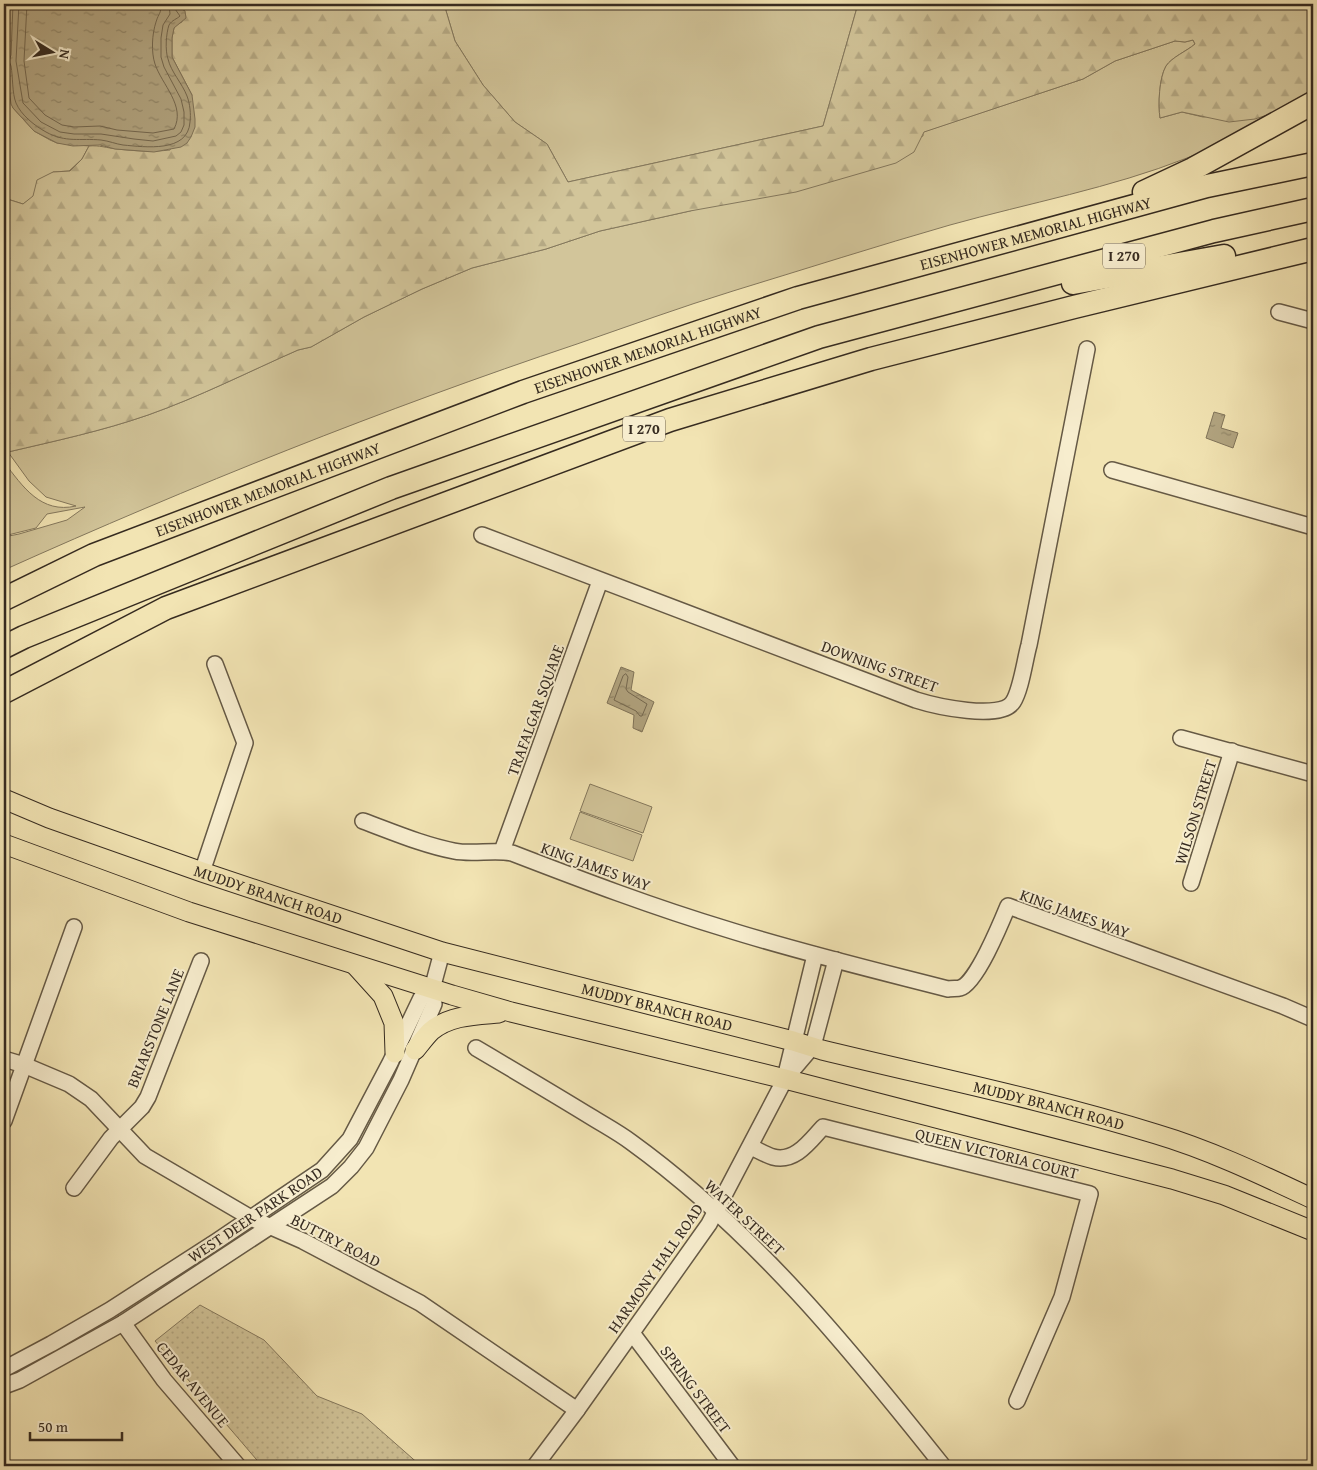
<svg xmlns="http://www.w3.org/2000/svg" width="1317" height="1470" font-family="'Gentium Book Plus',serif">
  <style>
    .grass { fill: #d2c59a; stroke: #84785d }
    .forest { fill: url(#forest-firs); stroke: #84785d }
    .park { fill: url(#park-dots); stroke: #84785d }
    .water { fill: url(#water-ripples); stroke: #80745a }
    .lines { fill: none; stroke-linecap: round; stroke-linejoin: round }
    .shore { stroke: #746850; stroke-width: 1 }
    .minor-casing { stroke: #655945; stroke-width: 18 }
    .major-casing { stroke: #362b20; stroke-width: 21 }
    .highway-casing { stroke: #362b20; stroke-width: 25 }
    .minor { stroke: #f7edce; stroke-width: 15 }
    .major { stroke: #f2e4b3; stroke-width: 19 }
    .highway { stroke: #f2e4b3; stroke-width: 22 }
    .labels { text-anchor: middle; stroke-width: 4; stroke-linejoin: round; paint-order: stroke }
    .shield { fill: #f7edce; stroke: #706554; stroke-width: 1 }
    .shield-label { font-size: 15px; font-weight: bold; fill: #362b20 }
    .street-label { font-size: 16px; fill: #362b20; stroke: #f7edce }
  </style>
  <defs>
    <pattern id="forest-firs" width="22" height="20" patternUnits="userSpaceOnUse" patternTransform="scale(1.25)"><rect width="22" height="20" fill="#d2c59a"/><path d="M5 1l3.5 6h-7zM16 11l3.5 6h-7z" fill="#b5a984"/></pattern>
    <pattern id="park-dots" width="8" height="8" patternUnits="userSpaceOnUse" patternTransform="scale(1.25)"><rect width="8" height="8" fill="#d2c59a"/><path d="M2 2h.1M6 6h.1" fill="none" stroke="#b5a984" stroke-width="1.8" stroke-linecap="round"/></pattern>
    <pattern id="water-ripples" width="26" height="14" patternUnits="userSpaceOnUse" patternTransform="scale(1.25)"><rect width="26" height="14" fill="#b2a581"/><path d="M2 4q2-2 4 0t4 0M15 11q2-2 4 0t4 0" fill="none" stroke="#928769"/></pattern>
  </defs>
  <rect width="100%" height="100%" fill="#f2e4b3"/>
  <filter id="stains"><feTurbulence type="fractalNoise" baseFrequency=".004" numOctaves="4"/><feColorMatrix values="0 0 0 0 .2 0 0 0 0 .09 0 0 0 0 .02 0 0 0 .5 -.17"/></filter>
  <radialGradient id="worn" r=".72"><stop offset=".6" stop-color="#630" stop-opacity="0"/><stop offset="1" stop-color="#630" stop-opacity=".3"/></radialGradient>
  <g class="grass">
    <polygon points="4,4 8,4 7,24 13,108 34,131 50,140 57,143 89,146 82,159 69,171 53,172 33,197 23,204 4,198"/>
    <polygon points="444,4 858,4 823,126 568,182 547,144 515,122 483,85 455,41"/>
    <path d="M1193,40L1195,44C1187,51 1172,57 1166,66C1159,78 1158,105 1160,118L1182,112L1203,117L1285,109C1253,126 1221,145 1187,158C1111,188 1029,203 950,225C877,246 805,269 733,291C681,307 629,326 577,344C383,409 191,486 4,570V537L19,534L67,520L85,507L47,514L36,528L4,536V462C23,487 41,514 76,506L46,497L29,481L8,452C55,441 102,431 148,415C199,397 248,372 298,350L311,347L364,317L422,289L472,268L546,249L600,231L690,211L923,136V132L1083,79L1115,61L1175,41L1185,42Z"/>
    <polygon points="590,784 652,807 643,833 580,811"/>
    <polygon points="580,812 642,835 633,861 570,839"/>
  </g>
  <path class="forest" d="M180,4H444L455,41L483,85L515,122L547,144L568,182L823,126L858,4H1313V92L1285,109L1255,119L1229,122L1182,112L1160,118C1158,105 1159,78 1166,66C1172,57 1187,51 1195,44L1193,40L1185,42L1175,41L1115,61L1083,79L924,132L914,152L896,163L796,192L690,211L600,231L546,249L472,268L422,289L364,317L311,347L298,350C248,372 199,397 148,415C102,431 55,441 8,452L4,447V198L23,204L33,196L37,180L53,172L70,171L82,159L89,146C99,145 107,148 117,149C135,151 152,152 170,150L192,95L172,57V38L174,28L176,25L182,22L184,10L180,8Z"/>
  <polygon class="park" points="200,1305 264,1340 317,1396 362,1414 421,1466 262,1466 155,1341"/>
  <g class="water">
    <polygon points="8,4 180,4 180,8 185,11 186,18 174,28 172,38 172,57 192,95 195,119 195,127 191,137 187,143 181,147 154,152 115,149 100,145 73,146 57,143 34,131 13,108 11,104 6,65"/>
    <polygon points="1214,412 1225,415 1221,428 1238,433 1233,448 1206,438"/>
    <polygon points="621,667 634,672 631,690 654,702 642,732 633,728 634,715 607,703"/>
  </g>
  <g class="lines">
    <g class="shore">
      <path d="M13,4L11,55L9,61L11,66C13,77 12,93 16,103C21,115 35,126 46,132C66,143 80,138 101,140C109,141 116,144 123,145C145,147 188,153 190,122C191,114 190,104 187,96C182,83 171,72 168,59C165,50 166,34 169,25C172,20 177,19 180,16L175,9V4"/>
      <polyline points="19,4 16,61 23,103 41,122 60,132 74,134 101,134 134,139 153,141 176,136 181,132 184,125 184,112 181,99 164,67 161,57 161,38 163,25 170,14 169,4"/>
      <path d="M27,4L24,61L29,98L45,115L62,125L74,127L100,126L117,130L153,133L174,129C186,106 162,85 155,64C151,52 152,34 156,22C159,12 161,15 161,4"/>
      <polygon points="626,674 628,677 626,689 628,692 647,704 642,716 640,716 636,711 614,700 623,676"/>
    </g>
    <defs>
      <g id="minor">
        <polyline points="1279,312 1313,321"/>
        <polyline points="1112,470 1313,527"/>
        <path d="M482,535L916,700C935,706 1001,721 1013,702C1021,690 1025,659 1029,645L1087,349"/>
        <polyline points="1181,738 1313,774"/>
        <path d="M363,821C393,832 423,845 454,851C474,855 493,849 512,853C582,880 653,907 726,929C799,952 874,970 948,989C952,988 957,989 960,988C976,984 1001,923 1008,906L1283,1006L1313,1019"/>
        <polyline points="502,851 600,581"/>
        <polyline points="202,872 245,743 215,664"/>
        <polyline points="1191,883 1232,751"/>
        <path d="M476,1048C515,1071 554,1094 593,1118C606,1126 619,1133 631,1142C754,1231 850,1349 943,1466"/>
        <polyline points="4,1059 24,1065 69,1084 91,1099 145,1156 251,1218 303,1241 420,1303 577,1410"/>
        <polyline points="785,1078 815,955"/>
        <polyline points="4,1121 74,927"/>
        <path d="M751,1147C758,1150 766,1155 773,1157C795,1163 810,1141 823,1127L1090,1194L1062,1297L1017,1401"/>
        <polyline points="74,1188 111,1138 142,1107 148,1097 201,961"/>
        <polyline points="123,1323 164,1380 238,1466"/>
        <polyline points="632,1333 732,1466"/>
        <polyline points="4,1369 51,1344 110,1310 217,1241 322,1170 350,1139 390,1063 421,998 432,989"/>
        <polyline points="4,1386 20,1380 123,1323 332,1186 351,1167 366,1148 401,1080 434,1004 432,989 442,952"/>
        <polyline points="535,1466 577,1410 709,1224 785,1079 813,1046 836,960"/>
      </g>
      <g id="major">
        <path id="s1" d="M4,799L49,818L202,872L442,952L793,1041L822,1050C933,1077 1046,1100 1156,1134C1210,1150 1262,1175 1313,1199"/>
        <polyline points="4,844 189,912 452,995 511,1012 785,1079 1172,1179 1224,1195 1313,1231"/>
        <polyline points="355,965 383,996 394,1023 395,1053"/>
        <path d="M415,1050C420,1044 425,1037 431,1031C450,1015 476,1015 499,1013"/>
      </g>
      <g id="highway">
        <polyline points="1144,192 1193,169 1313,103"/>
        <polyline points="1073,283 1224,256"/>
        <path id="s2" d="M4,599L94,555L523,392L798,298L1207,186L1313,164"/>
        <polyline points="4,647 24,637 391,488 819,337 1214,231 1313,209"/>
        <polyline points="4,692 166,608 670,420 871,359 1074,307 1313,249"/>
      </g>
    </defs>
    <use href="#minor" class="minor-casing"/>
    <use href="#major" class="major-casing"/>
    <use href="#highway" class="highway-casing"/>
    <use href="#minor" class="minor"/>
    <use href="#major" class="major"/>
    <use href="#highway" class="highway"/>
  </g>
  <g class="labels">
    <g class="shield">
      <rect x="1103" y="243.5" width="42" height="25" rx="4"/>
      <rect x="623" y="416.5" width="42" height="25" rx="4"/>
    </g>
    <g class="shield-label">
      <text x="1124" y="261">I 270</text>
      <text x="644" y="434">I 270</text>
    </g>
    <g class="street-label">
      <text dy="6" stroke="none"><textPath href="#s2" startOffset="1096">EISENHOWER MEMORIAL HIGHWAY</textPath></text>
      <text dy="6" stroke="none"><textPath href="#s2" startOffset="691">EISENHOWER MEMORIAL HIGHWAY</textPath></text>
      <text dy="6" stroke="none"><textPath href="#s2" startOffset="286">EISENHOWER MEMORIAL HIGHWAY</textPath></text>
      <text transform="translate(880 666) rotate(20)" y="6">DOWNING STREET</text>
      <text transform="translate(535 710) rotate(-70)" y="6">TRAFALGAR SQUARE</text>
      <text transform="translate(1195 812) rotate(-73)" y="6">WILSON STREET</text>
      <text transform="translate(596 866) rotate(20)" y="6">KING JAMES WAY</text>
      <text dy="6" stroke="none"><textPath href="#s1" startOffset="281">MUDDY BRANCH ROAD</textPath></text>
      <text transform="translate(1075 913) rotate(20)" y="6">KING JAMES WAY</text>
      <text dy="6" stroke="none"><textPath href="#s1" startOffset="686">MUDDY BRANCH ROAD</textPath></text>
      <text transform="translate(155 1028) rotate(-68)" y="6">BRIARSTONE LANE</text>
      <text dy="6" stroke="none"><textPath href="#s1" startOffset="1090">MUDDY BRANCH ROAD</textPath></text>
      <text transform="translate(997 1153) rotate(14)" y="6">QUEEN VICTORIA COURT</text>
      <text transform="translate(255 1214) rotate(-34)" y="6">WEST DEER PARK ROAD</text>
      <text transform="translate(745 1217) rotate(43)" y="6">WATER STREET</text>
      <text transform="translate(336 1240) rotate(27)" y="6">BUTTRY ROAD</text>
      <text transform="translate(655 1268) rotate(-55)" y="6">HARMONY HALL ROAD</text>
      <text transform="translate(193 1384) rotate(51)" y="6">CEDAR AVENUE</text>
      <text transform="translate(696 1389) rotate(53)" y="6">SPRING STREET</text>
    </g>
  </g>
  <rect width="1317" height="1470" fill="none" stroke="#f2e4b3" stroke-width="20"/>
  <rect x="5" y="5" width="1307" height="1460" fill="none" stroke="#362b20" stroke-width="2.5"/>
  <rect x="10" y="10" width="1297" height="1450" fill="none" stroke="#362b20"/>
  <g transform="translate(52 52) rotate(100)" stroke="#f7edce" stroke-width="4" paint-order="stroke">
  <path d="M0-4L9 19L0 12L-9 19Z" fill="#362b20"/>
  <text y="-8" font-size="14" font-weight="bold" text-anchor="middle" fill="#362b20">N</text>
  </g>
  <path d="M30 1432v8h92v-8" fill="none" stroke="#362b20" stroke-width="2.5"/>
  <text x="38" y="1432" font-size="15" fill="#362b20" stroke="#f7edce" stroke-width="4" paint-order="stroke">50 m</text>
  <rect width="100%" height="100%" filter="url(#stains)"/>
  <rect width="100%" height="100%" fill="url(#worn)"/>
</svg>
